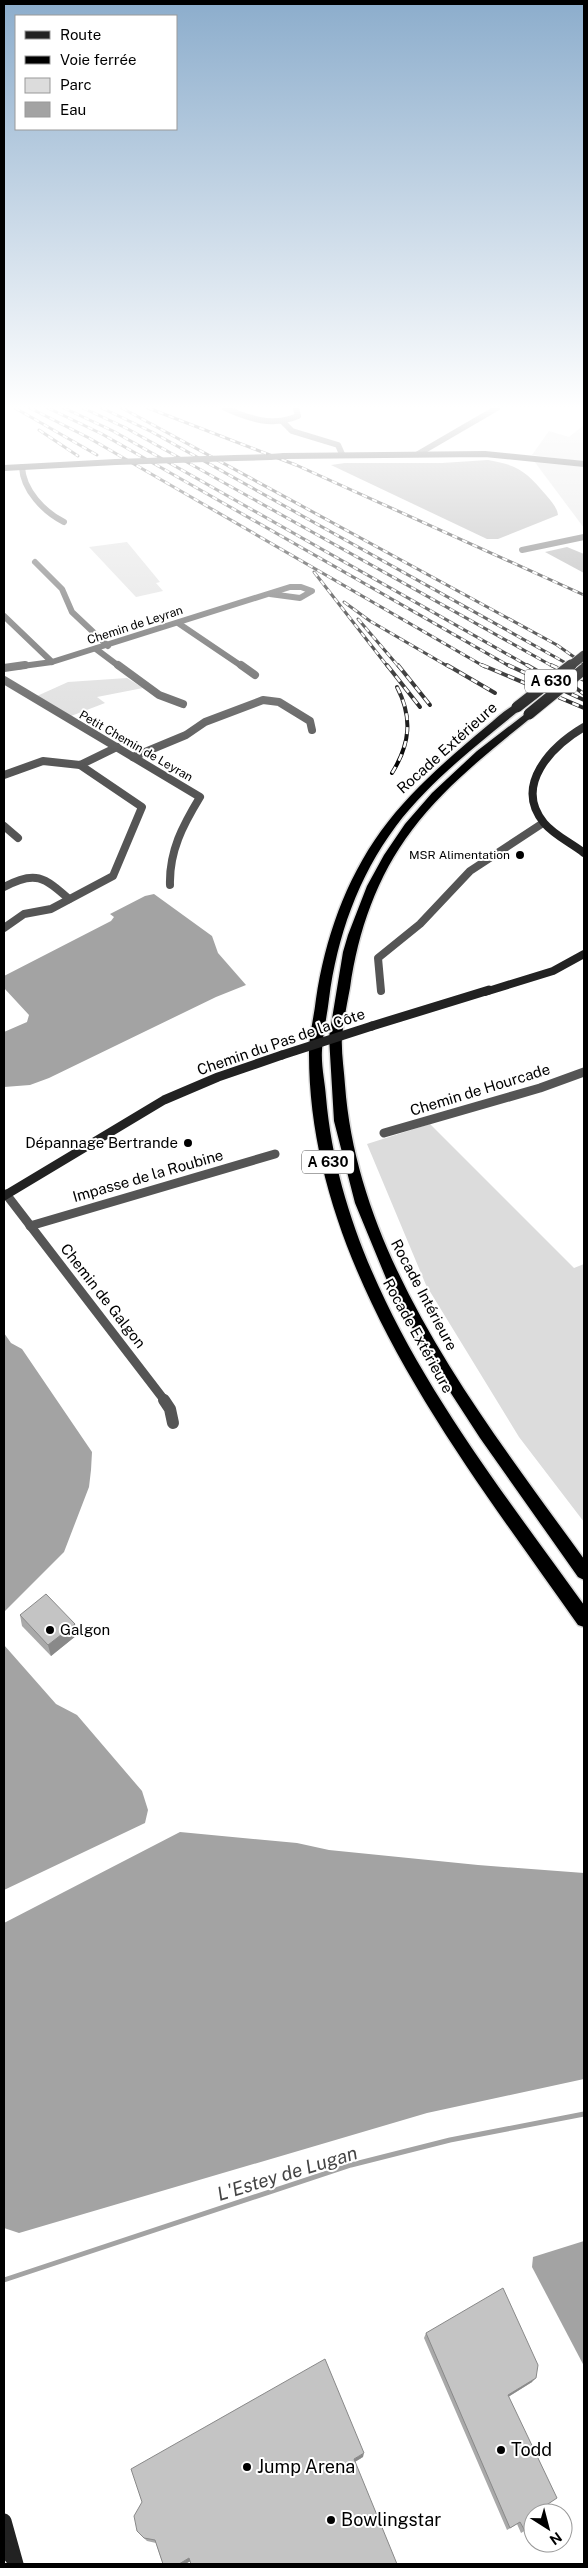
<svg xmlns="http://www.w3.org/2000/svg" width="588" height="2568" font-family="'Public Sans',sans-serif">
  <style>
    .green { fill: #dcdcdc }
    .water { fill: #a3a3a3 }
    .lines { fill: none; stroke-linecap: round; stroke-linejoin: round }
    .stream { stroke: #a3a3a3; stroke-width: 5 }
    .highway-casing { stroke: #dbdbdb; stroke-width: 3 }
    .street-far3 { stroke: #555; stroke-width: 6 }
    .street-far2 { stroke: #555; stroke-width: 8 }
    .street-far1 { stroke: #555; stroke-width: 9 }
    .street { stroke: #555; stroke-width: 12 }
    .secondary-far3 { stroke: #222; stroke-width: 6 }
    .secondary-far2 { stroke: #222; stroke-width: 8 }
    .secondary-far1 { stroke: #222; stroke-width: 9 }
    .secondary { stroke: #222; stroke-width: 15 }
    .highway { fill: #000; fill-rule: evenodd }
    .rail-far1-casing { stroke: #000; stroke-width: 3 }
    .rail-casing { stroke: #000; stroke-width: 4 }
    .rail-far1 { stroke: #fff; stroke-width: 2; stroke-dasharray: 5.5; stroke-linecap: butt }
    .rail { stroke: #fff; stroke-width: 2.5; stroke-dasharray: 7; stroke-linecap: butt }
    .highway-bridge-far1-casing { stroke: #dbdbdb; stroke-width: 10; stroke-linecap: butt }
    .highway-bridge-casing { stroke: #dbdbdb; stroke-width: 13; stroke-linecap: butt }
    .secondary-bridge-far1 { stroke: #222; stroke-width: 6 }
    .secondary-bridge { stroke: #222; stroke-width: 9 }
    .highway-bridge-far1 { stroke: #000; stroke-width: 9 }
    .highway-bridge { stroke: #000; stroke-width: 11 }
    .wall { fill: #a9a9a9 }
    .shaded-wall { fill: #898989 }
    .building { fill: #c4c4c4; stroke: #898989 }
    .poi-dot { fill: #000; stroke: #fff; stroke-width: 2 }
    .labels { text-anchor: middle; stroke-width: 4; stroke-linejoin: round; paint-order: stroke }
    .far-street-label { font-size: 12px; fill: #000; stroke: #fff }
    .far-poi-label { font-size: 12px; fill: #000; stroke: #fff; text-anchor: end }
    .shield { fill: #fff; stroke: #4c4c4c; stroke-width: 1 }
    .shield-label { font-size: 14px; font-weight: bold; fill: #000 }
    .street-label { font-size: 15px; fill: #000; stroke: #fff }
    .poi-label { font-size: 15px; fill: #000; stroke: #fff; text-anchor: end }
    .near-poi-label { font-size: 18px; fill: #000; stroke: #fff; text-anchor: start }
    .near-water-label { font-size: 19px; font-style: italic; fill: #444; stroke: #fff }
  </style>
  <rect width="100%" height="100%" fill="#fff"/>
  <g class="green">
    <polygon points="584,425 584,462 532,455 549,431 569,437"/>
    <polygon points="534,461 584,467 584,528"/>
    <polygon points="127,542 160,582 156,583 163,591 136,597 89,547"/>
    <polygon points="127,678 143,688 97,697 105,703 71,716 37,696 68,682"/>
    <polygon points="430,1124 574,1268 584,1264 584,1522 519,1437 426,1285 367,1144"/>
  </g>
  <g class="water">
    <path d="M488,460C518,465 527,472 546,495C551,501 557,507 558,515L498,539H487L331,465L345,463H442Z"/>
    <polygon points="567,547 584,554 584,573 545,552"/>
    <polygon points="154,894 212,936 218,953 246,985 216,997 49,1078 30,1085 4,1087 4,1032 27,1022 29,1015 4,988 4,976 111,921 114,917 110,914 145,896"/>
    <polygon points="4,1333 11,1343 22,1349 92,1452 91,1470 89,1487 64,1552 4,1612"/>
    <polygon points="4,1645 56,1704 77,1715 136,1784 142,1791 148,1810 145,1823 4,1890"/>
    <polygon points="180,1832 297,1843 329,1850 478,1865 584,1873 584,2079 427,2113 19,2233 4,2228 4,1923"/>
    <polygon points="584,2241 584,2366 532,2267 533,2257"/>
  </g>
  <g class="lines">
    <polyline class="stream" points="4,2280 351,2165 450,2140 584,2114"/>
    <defs>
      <g id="highway">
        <path d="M517,704L522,707L521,709C477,745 430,781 396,826C358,877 337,937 329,999C327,1016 323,1033 322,1050C321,1066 325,1082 326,1097C343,1291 475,1453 584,1605V1627L578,1625C460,1457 308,1267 309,1052C309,1035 314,1017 316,999C325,939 345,881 381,831C410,791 449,758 487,726C496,719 506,708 517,704Z"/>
        <path d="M529,711L533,712V716C490,751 445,786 412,830C377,876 358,931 350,988C347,1003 344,1020 342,1036C341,1052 344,1069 345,1085C358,1262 483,1419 584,1559V1580L578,1577L480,1438L432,1364L388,1283L355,1203L334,1121L329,1037L343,952L348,935L367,886L384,855L405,824L432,793L477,751Z"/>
      </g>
    </defs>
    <use href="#highway" class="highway-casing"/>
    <g class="street-far3">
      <path d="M225,408C250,419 272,427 298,416L296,408"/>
      <polyline points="283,422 292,431 338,445 342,454"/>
      <polyline points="418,454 497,408"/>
      <path d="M22,467C23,490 44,512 64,522"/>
      <polyline points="522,550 584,537"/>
      <polyline points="35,562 62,589 72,612 108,646"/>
      <polyline points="4,616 52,662"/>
      <polyline points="178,623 243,667"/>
      <polyline points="96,649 120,667"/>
      <polyline points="15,667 52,662 290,587 301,587 312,591 300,598 270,594"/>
    </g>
    <g class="street-far2">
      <polyline points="118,665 159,695 183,704"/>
      <polyline points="241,665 255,675"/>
      <polyline points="4,668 25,665"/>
      <path d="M4,680L200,797C183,825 169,851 170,885"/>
      <polyline points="133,757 186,735 205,722 263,700 279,702 310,721 312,730"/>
      <polyline points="4,775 43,761 80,765 117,747"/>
      <polyline points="4,826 18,838"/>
      <path d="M4,887C35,870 44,877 69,899"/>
      <polyline points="4,928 24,914 51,909 113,876 142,807 80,765"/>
      <polyline points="381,991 378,958 420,924 470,871 543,823"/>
    </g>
    <g class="street-far1">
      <polyline points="384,1133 540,1088 584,1072"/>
      <polyline points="6,1194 165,1401"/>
      <polyline points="30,1226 275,1154"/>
    </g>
    <polyline class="street" points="164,1400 170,1409 173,1423"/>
    <g class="secondary-far3">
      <polyline points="284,456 485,454 584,464"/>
      <polyline points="235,458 270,457"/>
      <polyline points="4,468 116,462"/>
    </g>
    <g class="secondary-far2">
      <path d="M584,727C552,746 513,785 544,823C554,835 571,843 584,853"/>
      <polyline points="485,992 553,971 584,954"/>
    </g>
    <g class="secondary-far1">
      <polyline points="372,1026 489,990"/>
      <polyline points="4,1196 164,1100 218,1077 282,1055"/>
    </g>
    <g class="secondary">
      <polyline points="4,2521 16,2564"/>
      <polyline points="4,2547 14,2560"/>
    </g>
    <use href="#highway" class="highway"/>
    <defs>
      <g id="rail-far1">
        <polyline points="15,408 97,455"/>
        <polyline points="30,408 89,438 485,667"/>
        <polyline points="48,408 102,434 511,667"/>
        <polyline points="64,408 113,431 530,667"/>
        <polyline points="83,408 126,428 554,667"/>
        <polyline points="102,408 152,432 573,667"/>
        <polyline points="122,408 557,645 584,664"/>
        <polyline points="148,408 296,465 584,595"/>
        <polyline points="39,430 78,456"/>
        <polyline points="314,572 388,667"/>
        <polyline points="344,602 370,621 449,667"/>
        <polyline points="358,619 399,667"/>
      </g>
      <g id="rail">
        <polyline points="387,665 420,707"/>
        <polyline points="398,665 430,705"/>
        <polyline points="447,665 495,693"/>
        <polyline points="482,665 584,708"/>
        <polyline points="508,665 584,700"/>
        <polyline points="527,665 562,685"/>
        <polyline points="551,665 584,680"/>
        <polyline points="570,665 584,673"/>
        <polyline points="558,675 584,694"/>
        <path d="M392,773C410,744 413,718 397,687"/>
      </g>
    </defs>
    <use href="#rail-far1" class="rail-far1-casing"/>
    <use href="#rail" class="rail-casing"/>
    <use href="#rail-far1" class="rail-far1"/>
    <use href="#rail" class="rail"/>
    <defs>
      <polyline id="highway-bridge-far1" points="569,667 584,655"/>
      <g id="highway-bridge">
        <polyline points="517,707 571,665"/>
        <polyline points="529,714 584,669"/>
      </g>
    </defs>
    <use href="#highway-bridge-far1" class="highway-bridge-far1-casing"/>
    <use href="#highway-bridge" class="highway-bridge-casing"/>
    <g class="secondary-bridge-far1">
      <polyline points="270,457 284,456"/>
      <polyline points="116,462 235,458"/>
    </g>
    <polyline class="secondary-bridge" points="282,1055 372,1026"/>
    <use href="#highway-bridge-far1" class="highway-bridge-far1"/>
    <use href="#highway-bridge" class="highway-bridge"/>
  </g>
  <g class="wall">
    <polygon points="20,1615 75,1624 77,1635 51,1656 22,1626"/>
    <polygon points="426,2333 532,2382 508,2397 545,2506 533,2526 521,2533 517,2524 507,2530 424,2338"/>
    <polygon points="363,2457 185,2564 163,2564 156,2543 147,2541 137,2531"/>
  </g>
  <g class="shaded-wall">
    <polygon points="75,1624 77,1635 51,1656 48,1645"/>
    <polygon points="536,2378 532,2382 505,2399 508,2395"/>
    <polygon points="364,2453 363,2457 353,2463 354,2459"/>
    <polygon points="189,2558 191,2561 185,2564 179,2564"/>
  </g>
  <g class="building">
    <polygon points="46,1594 75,1624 48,1645 20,1615"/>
    <polygon points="503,2288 538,2365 536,2378 508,2395 557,2498 545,2506 548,2513 533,2513 533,2526 525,2531 520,2522 510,2528 426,2333"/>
    <polygon points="325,2359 364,2453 354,2459 397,2564 191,2564 189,2558 179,2564 163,2564 155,2540 144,2538 137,2531 134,2516 142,2502 131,2469"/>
  </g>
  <linearGradient id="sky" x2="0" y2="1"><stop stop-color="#8cadcc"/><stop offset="0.53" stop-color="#fff"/><stop offset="1" stop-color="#fff" stop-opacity="0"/></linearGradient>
  <rect width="588" height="768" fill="url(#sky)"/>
  <g class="poi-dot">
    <circle cx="520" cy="855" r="5"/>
    <circle cx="188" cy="1143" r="5"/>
    <circle cx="50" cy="1630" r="5"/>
    <circle cx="501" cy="2450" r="5"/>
    <circle cx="247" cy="2467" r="5"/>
    <circle cx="331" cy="2520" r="5"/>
  </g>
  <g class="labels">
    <g class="far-street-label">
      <text transform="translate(135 625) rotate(-18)" y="4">Chemin de Leyran</text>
      <text transform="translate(136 746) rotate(30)" y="4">Petit Chemin de Leyran</text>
    </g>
    <g class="far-poi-label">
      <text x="510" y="859">MSR Alimentation</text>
    </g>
    <g class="shield">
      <rect x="525" y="669.5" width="52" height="23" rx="4"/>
      <rect x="302" y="1150.5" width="52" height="23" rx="4"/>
    </g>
    <g class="shield-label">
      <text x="551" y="686">A 630</text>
      <text x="328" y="1167">A 630</text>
    </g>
    <g class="street-label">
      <text transform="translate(447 748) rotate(-42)" y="5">Rocade Extérieure</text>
      <text transform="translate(281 1042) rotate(-19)" y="5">Chemin du Pas de la Côte</text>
      <text transform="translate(480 1090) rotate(-17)" y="5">Chemin de Hourcade</text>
      <text transform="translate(148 1176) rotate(-16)" y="5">Impasse de la Roubine</text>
      <text transform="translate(424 1295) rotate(62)" y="5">Rocade Intérieure</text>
      <text transform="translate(103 1296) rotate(52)" y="5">Chemin de Galgon</text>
      <text transform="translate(418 1336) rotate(61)" y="5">Rocade Extérieure</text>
    </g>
    <g class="poi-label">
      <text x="178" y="1148">Dépannage Bertrande</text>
      <text x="60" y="1635" text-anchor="start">Galgon</text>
    </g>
    <g class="near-poi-label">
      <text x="511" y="2456">Todd</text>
      <text x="257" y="2473">Jump Arena</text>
      <text x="341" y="2526">Bowlingstar</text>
    </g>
    <g class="near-water-label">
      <text transform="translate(287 2173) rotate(-17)" y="7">L'Estey de Lugan</text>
    </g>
  </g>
  <rect width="588" height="2568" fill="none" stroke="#000000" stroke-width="10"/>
  <rect x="15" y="15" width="162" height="115" fill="#ffffff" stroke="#999999"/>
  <rect x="25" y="31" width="25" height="8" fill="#222222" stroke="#999999"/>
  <text x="60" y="40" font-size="15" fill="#000000">Route</text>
  <rect x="25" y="56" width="25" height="8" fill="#000000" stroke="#999999"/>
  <text x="60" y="65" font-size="15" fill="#000000">Voie ferrée</text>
  <rect x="25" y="78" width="25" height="15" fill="#dcdcdc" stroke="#999999"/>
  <text x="60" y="90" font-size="15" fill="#000000">Parc</text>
  <rect x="25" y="102" width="25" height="15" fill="#a3a3a3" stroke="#999999"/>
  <text x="60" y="115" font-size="15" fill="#000000">Eau</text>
  <g transform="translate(548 2528) rotate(144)"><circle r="24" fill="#ffffff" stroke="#999999"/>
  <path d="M0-4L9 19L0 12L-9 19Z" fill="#000000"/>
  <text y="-8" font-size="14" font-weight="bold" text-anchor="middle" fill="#000000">N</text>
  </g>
</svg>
